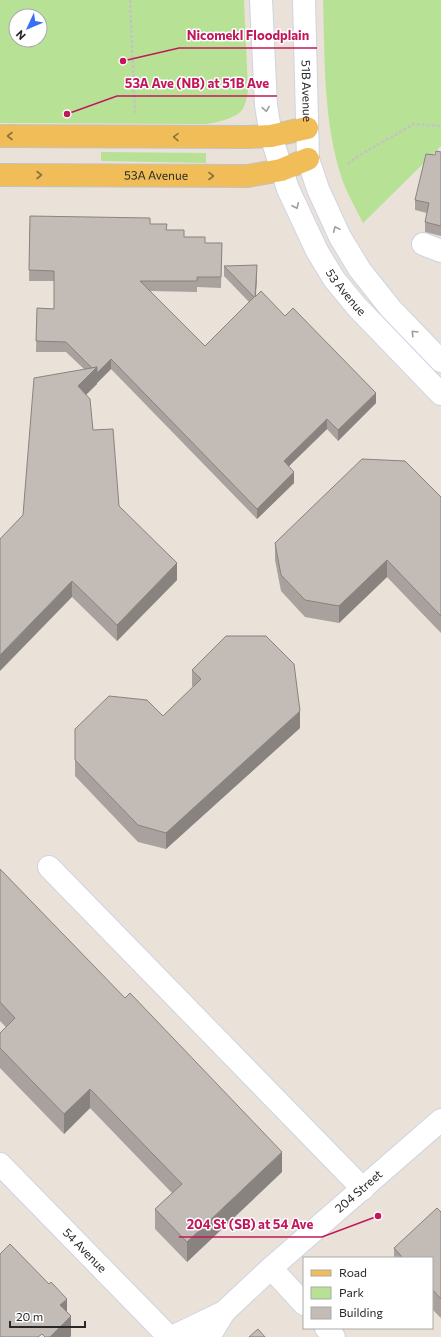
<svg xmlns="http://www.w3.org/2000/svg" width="441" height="1337" font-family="Commissioner,sans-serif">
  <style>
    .green { fill: #b7e295; fill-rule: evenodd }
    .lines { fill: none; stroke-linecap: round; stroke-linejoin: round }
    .minor-casing { stroke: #ced4e1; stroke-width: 24 }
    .major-casing { stroke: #c3c3c3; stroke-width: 24 }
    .path { stroke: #c3c3c3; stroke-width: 2.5; stroke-dasharray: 3 2; stroke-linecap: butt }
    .minor { stroke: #fff; stroke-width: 22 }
    .major { stroke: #f0bd58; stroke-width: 22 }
    .wall { fill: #a8a19d }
    .shaded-wall { fill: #88837f }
    .building { fill: #c3bbb6; stroke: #88837f }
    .oneway { stroke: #9e9e9e }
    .oneway2 { stroke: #8c7240 }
    .labels { text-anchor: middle; stroke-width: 3; stroke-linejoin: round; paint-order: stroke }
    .street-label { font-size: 12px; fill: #282828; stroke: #fff }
    .leader { fill: none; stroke: #c2185b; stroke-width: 1.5 }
    .callout-dot { fill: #c2185b; stroke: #fff; stroke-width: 1.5 }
    .callout-label { font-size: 13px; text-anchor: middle; font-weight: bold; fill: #c2185b; stroke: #fff; stroke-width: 3; stroke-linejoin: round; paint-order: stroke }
  </style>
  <rect width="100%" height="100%" fill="#eae1d9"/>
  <g class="green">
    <path d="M0,0H244L248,91C247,97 246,104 242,110C236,118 216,123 206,124L0,123ZM16,16H40V40H16Z"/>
    <path d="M323,0H441V146L363,223C356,208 347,194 342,179C323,121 325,60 323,0Z"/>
    <polygon points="101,152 206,153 206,163 101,161"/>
  </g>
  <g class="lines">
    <defs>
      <g id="minor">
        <path id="s1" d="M261,0L266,105L271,136L288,189L317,251L334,279L357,307L441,394"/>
        <path id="s2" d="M304,0L308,159L318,189L340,237L360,270L391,309L441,361"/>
        <polyline points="423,244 441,251"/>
        <polyline points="49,867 363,1189"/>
        <path id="s3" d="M0,1164L169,1337"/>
        <polyline points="271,1268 304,1304"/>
        <polyline points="326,1328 334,1337"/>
        <polyline points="172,1337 224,1312"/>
        <path id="s4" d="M209,1337L224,1312L271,1268L441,1120"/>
      </g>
      <g id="major">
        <polyline points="0,136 247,137 271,136 307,128"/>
        <path id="s5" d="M0,175L248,176L281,170L308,159"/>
      </g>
    </defs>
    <use href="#minor" class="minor-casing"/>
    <use href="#major" class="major-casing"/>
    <g class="path">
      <polyline points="130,0 135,113"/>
      <polyline points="348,164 358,156 414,124 441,126"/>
    </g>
    <use href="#minor" class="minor"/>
    <use href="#major" class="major"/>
  </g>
  <g class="wall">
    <polygon points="441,152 441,236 425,232 425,222 427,213 415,210 415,200 435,155"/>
    <polygon points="30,216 150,224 184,237 205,243 222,243 221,288 197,287 197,292 150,291 205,346 249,302 224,276 224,266 257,275 256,296 285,316 376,403 338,441 327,429 289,466 294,483 257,519 111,369 97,383 97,384 86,394 93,430 119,506 177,580 117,641 72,597 23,515 84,369 66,352 36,352 37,308 54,309 54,281 29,281"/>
    <polygon points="441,497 441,633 387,577 339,623 305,617 281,591 275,560 275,543"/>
    <polygon points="192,670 300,728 166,849 138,842 75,776 75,729 163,716 193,687 192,686"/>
    <polygon points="0,869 282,1172 187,1262 155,1229 155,1209 172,1193 90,1108 64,1134 0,1068 0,1033 6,1027 0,1021"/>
    <polygon points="441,1212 441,1318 432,1309 432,1258 394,1258 394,1248"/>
  </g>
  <g class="shaded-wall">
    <polygon points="257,265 257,275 255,307 255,297"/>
    <polygon points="111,359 111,369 97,383 97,373"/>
    <polygon points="97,367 97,384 78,403 78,386"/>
    <polygon points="376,393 376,403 338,441 338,430"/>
    <polygon points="327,419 327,429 284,471 284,461"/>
    <polygon points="294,472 294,483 257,519 257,509"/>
    <polygon points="387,560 387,577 339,623 339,606"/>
    <polygon points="177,563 177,580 117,641 117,625"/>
    <polygon points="72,581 72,597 0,671 0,655"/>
    <polygon points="300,711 300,728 166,849 166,833"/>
    <polygon points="90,1089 90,1108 64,1134 64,1114"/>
    <polygon points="282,1152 282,1172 187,1262 187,1242"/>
    <polygon points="67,1299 67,1318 60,1305"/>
    <polygon points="71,1316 71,1336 70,1337 50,1337"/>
  </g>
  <g class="building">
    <polygon points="436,151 441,152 441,226 425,222 429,203 415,200 426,154 435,155"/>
    <polygon points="30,216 150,218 150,224 167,224 166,230 184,230 184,237 205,237 205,243 222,243 221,277 197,277 197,281 140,281 205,346 254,297 224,266 257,265 255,297 261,291 285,316 293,308 376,393 338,430 327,419 284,461 294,472 257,509 111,359 97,373 97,367 92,368 66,342 36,341 37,308 54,309 54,271 29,270"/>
    <polygon points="97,367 78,386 90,399 93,430 113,429 119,506 177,563 117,625 72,581 0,655 0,539 23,515 34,378"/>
    <polygon points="362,459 405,461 441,497 441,616 387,560 339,606 305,600 281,575 275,543"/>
    <polygon points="226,636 266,636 294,664 300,711 166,833 138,825 75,760 75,729 109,696 147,700 163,716 201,679 192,670"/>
    <polygon points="0,869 125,998 130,993 282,1152 187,1242 155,1209 182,1184 90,1089 64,1114 0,1048 0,1033 15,1018 0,1002"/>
    <polygon points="437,1208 441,1212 441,1299 432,1289 432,1258 403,1258 394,1248"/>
    <polygon points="10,1244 49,1284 51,1282 67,1299 60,1305 71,1316 50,1337 45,1337 42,1334 38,1337 0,1337 0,1254"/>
    <polygon points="258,1329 265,1337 249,1337"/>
  </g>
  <defs><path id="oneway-chevron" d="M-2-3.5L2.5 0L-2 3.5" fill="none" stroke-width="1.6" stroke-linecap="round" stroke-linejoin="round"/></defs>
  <g class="oneway">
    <use href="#oneway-chevron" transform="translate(266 109) rotate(81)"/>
    <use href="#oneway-chevron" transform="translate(296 206) rotate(65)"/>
    <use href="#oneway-chevron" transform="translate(336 229) rotate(-114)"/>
    <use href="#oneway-chevron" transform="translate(414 333) rotate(-134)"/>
  </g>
  <g class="oneway2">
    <use href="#oneway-chevron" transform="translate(10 136) rotate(-180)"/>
    <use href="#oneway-chevron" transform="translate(176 137) rotate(-179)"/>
    <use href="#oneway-chevron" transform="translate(39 175)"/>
    <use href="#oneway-chevron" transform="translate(211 176)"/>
  </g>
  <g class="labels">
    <g class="street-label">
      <text dy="4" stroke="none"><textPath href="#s2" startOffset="91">51B Avenue</textPath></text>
      <text dy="4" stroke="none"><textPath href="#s5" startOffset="156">53A Avenue</textPath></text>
      <text dy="4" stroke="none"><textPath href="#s1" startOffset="311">53 Avenue</textPath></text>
      <text dy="4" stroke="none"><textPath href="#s4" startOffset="210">204 Street</textPath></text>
      <text dy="4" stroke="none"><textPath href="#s3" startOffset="121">54 Avenue</textPath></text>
    </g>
  </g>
  <path class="leader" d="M123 61L179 48H317M67 114L117 96H277M378 1216L322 1237H179"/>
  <g class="callout-dot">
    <circle cx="123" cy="61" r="4"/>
    <circle cx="67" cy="114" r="4"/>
    <circle cx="378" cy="1216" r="4"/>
  </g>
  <g class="callout-label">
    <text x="248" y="40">Nicomekl Floodplain</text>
    <text x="197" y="88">53A Ave (NB) at 51B Ave</text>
    <text x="250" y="1229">204 St (SB) at 54 Ave</text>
  </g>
  <rect x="303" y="1257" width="130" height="72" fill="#ffffff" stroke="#a9a9a9"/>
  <rect x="311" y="1270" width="20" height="6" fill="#f0bd58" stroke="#a9a9a9"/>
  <text x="339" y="1277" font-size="12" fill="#282828">Road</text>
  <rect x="311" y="1287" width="20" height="12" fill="#b7e295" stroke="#a9a9a9"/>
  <text x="339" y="1297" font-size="12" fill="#282828">Park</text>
  <rect x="311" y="1307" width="20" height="12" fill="#c3bbb6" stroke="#a9a9a9"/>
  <text x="339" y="1317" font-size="12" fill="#282828">Building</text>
  <g transform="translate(28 28) rotate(226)"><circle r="19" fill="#ffffff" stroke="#a9a9a9"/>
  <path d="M0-3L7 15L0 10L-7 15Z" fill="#376ff9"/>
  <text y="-6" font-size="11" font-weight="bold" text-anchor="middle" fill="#282828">N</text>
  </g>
  <path d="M10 1321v6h75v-6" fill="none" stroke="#282828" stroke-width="2"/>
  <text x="16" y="1321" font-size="12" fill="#282828" stroke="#ffffff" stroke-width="3" paint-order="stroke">20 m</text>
</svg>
